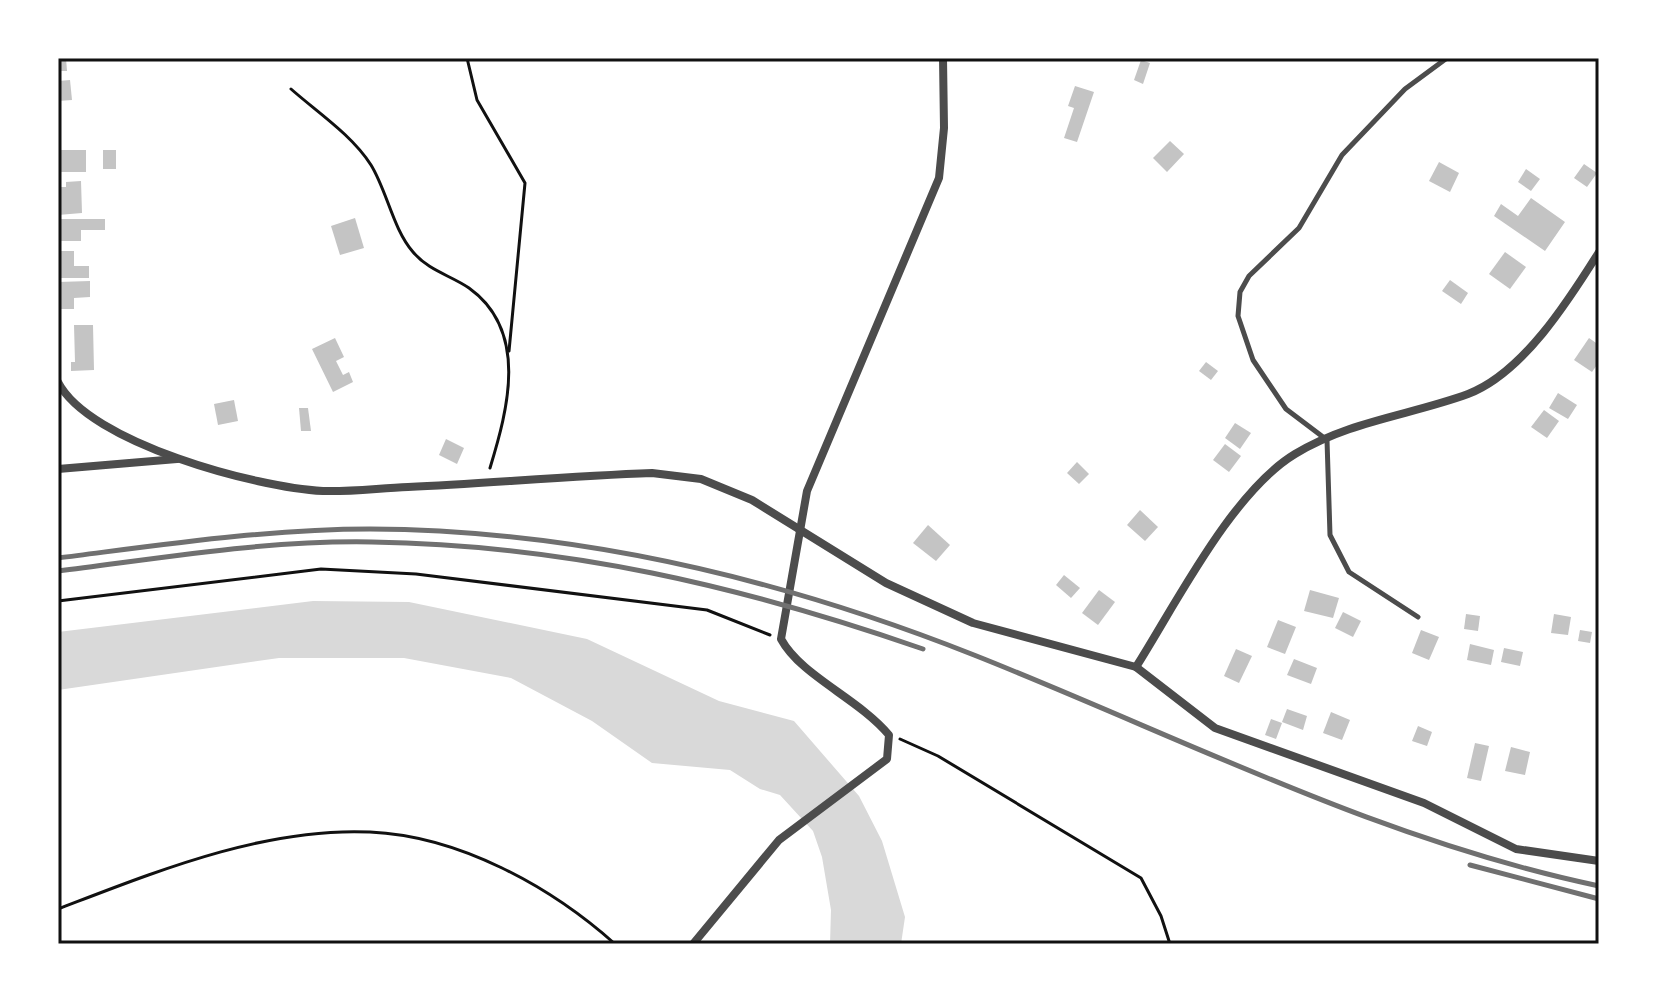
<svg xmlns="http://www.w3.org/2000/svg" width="1657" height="1002" font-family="'Fira Sans Condensed',sans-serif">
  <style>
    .water { fill: #d9d9d9 }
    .building { fill: #c4c4c4 }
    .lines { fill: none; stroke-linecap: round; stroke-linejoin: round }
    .path { stroke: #111; stroke-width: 3 }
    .service { stroke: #4c4c4c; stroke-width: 5 }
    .minor { stroke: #4c4c4c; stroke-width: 8 }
    .rail { stroke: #707070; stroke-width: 5 }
    .neatline { fill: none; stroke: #111; stroke-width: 3 }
  </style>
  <rect width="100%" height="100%" fill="#fff"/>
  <polygon class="water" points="313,601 409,602 587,639 719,701 794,721 859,796 882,841 905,917 901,944 830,944 831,910 822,857 813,831 780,795 760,789 730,770 652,763 592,721 511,678 404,658 279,658 58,690 58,632"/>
  <g class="building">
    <polygon points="58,58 66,58 67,71 58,71"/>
    <polygon points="1141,60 1150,63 1143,84 1134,80"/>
    <polygon points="70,80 72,100 58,101 58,81"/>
    <polygon points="1075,86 1094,92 1077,142 1064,138 1074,108 1068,106"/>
    <polygon points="1170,141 1184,154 1167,172 1153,158"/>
    <rect x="58" y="150" width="28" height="22"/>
    <rect x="103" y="150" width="13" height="19"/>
    <polygon points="1439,162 1459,173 1450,192 1429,181"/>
    <polygon points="1584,164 1597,173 1587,187 1574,178"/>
    <polygon points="1526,169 1540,179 1531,191 1518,182"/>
    <polygon points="81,181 82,213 58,215 58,187 66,187 66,182"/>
    <polygon points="1531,198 1565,222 1545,251 1494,216 1501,204 1518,216"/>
    <polygon points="355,218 364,248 340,255 331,226"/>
    <polygon points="58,219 105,219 105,230 81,230 81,241 58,241"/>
    <polygon points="58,251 74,251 74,266 89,266 89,278 58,278"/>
    <polygon points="1505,252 1526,267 1510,289 1489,274"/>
    <polygon points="1450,280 1468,293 1461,304 1442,291"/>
    <polygon points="90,281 90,297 74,298 74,309 58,309 58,282"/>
    <polygon points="74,325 93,325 94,370 71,371 71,362 75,362"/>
    <polygon points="335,338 344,357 336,361 343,375 349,372 353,382 333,392 312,349"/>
    <polygon points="1589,338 1599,345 1599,362 1592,372 1574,360"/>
    <polygon points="1206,362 1218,371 1211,380 1199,371"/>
    <polygon points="1558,393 1577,405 1568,419 1549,408"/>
    <polygon points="234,400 238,421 218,425 214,404"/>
    <polygon points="299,408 308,408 311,431 301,431"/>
    <polygon points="1544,410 1559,421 1547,438 1531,427"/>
    <polygon points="1235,423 1251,433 1240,449 1225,438"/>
    <polygon points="446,439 464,448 457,464 439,455"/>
    <polygon points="1225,444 1241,456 1229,472 1213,460"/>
    <polygon points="1077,462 1089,474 1079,484 1067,473"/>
    <polygon points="1140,510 1158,527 1145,541 1127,525"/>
    <polygon points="928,525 950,545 936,561 913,543"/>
    <polygon points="1064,575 1080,588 1071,598 1056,585"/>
    <polygon points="1099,590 1115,602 1098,625 1082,613"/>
    <polygon points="1310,590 1339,598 1333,618 1304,611"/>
    <polygon points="1343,612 1361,621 1353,637 1335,628"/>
    <polygon points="1466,614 1480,616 1478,631 1464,629"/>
    <polygon points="1554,614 1571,617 1568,635 1551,633"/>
    <polygon points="1278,620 1296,627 1285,654 1267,647"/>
    <polygon points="1421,630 1439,637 1429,660 1412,653"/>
    <polygon points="1580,630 1592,632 1590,643 1578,641"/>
    <polygon points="1470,644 1494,650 1491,665 1467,660"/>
    <polygon points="1504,648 1523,652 1520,666 1501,662"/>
    <polygon points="1236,649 1252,656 1239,683 1224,676"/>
    <polygon points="1294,659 1317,668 1311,684 1287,675"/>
    <polygon points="1287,709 1307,716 1303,730 1282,722"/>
    <polygon points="1331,712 1350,720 1342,740 1323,733"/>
    <polygon points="1271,719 1282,723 1276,739 1265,735"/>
    <polygon points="1418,726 1432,732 1427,746 1412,741"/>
    <polygon points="1475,743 1489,746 1481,781 1467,778"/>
    <polygon points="1511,747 1530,752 1525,775 1505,771"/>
  </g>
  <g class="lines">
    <g class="path">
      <polyline points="467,58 477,100 525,183 509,351"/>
      <path d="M291,89C317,112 352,135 371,165C387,191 393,229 413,252C429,271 450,275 469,288C529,331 508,409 490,468"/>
      <polyline points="58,601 321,569 416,574 707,610 770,635"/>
      <polyline points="900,739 938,756 1141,878 1161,916 1170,944"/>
      <path d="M58,909C155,872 264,827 370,832C459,836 550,886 615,944"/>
    </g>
    <polyline class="service" points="1418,617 1349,572 1330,535 1327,440 1286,409 1253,360 1238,316 1240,292 1249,276 1299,228 1342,155 1405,89 1447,58"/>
    <g class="minor">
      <path d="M58,382C89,443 258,488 323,491C351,492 380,488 408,487C490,483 571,476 652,473L701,479L752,500L886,583L973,623L1136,667L1215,728L1424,803L1516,849L1599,861"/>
      <polyline points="58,469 177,459"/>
      <path d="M1136,667C1176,604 1232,492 1295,454C1349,421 1411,415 1468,394C1523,373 1569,300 1599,252"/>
      <path d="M693,944L779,840L887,759L889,735C858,698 801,676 781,639L807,491L939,178L944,128L943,58"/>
    </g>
    <g class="rail">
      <path d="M58,558C161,545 266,529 370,529C578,530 782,579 974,655C1181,737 1379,840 1599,886"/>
      <path d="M58,571C162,558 267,540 372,542C566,545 741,586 923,649"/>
      <polyline points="1470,865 1599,899"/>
    </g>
  </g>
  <rect width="1657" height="1002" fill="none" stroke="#ffffff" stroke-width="120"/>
  <rect x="60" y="60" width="1537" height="882" class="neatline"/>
</svg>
